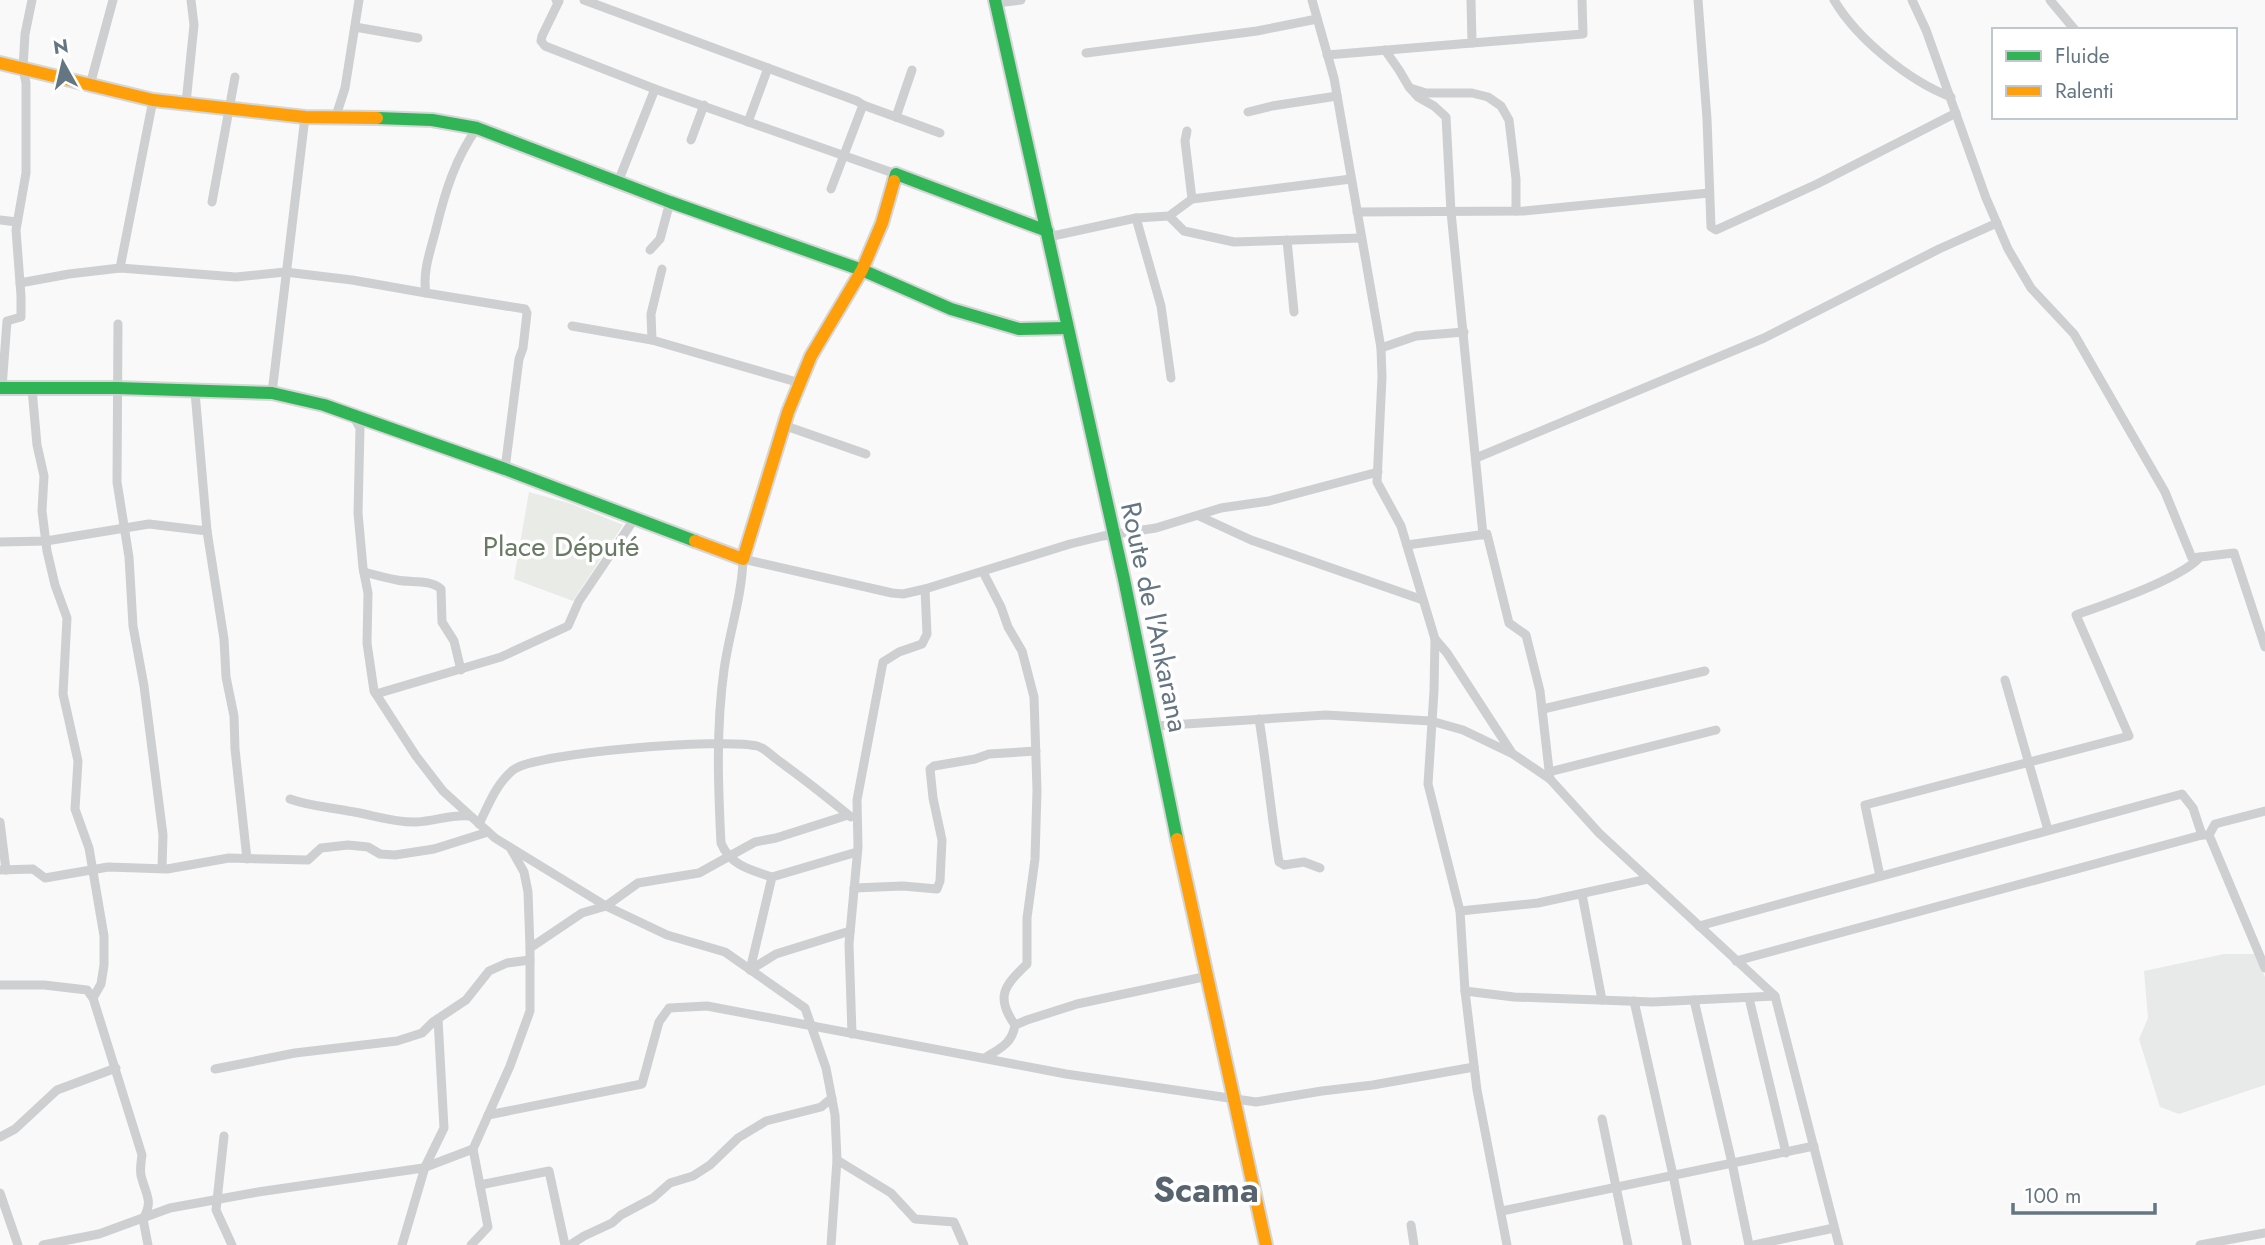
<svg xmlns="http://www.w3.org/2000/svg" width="2265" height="1245" font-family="Jost,sans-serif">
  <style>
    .built { fill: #e8e9e9 }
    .green { fill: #e8ebe6 }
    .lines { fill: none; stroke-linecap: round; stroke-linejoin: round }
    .fast-casing { stroke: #d5d6d7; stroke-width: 16 }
    .slow-casing { stroke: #d5d6d7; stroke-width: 16 }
    .street { stroke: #cecfd0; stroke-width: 9 }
    .fast { stroke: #30b455; stroke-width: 12 }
    .slow { stroke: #ff9f0a; stroke-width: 12 }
    .labels { text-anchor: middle; stroke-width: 7; stroke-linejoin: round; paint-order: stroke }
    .park-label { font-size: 28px; fill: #687a64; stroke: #fff }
    .street-label { font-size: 28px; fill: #657683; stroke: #fff }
    .district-label { font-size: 35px; font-weight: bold; fill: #57646e; stroke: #fff }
  </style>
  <rect width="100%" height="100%" fill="#f9f9f9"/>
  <polygon class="built" points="2224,954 2256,954 2265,977 2265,1085 2179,1114 2160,1107 2139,1039 2148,1018 2144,971"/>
  <polygon class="green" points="529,492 572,504 623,525 573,601 514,579"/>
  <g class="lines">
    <defs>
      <g id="fast">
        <polyline points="995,0 1124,579 1177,839"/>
        <polyline points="377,118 432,120 477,128 670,202 862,270 951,309 1019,329 1067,328"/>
        <polyline points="894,181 896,174 1047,231"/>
        <polyline points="0,388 117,388 272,393 324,405 505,469 695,541"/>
      </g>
      <g id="slow">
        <polyline points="0,63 153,100 305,117 377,118"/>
        <polyline points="695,541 743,559 788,412 811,356 862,270 882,223 894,181"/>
        <polyline points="1177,839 1266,1245"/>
      </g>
    </defs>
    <use href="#fast" class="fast-casing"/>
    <use href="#slow" class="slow-casing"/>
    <g class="street">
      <polyline points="556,0 559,1 542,36 541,41 545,46 655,89 896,174"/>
      <polyline points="584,0 857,101 863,105 831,189"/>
      <polyline points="1312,0 1334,78 1381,348 1382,377 1377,482 1401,526 1435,639 1447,653 1512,753"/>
      <polyline points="1698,0 1707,119 1711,227 1716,230 1817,184 1956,113"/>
      <path d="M1834,0C1857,39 1909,81 1951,97"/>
      <polyline points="1912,0 1926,30 1986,198 2008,249 2031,288 2074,334 2165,492 2192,558 2234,553 2265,647"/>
      <polyline points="2050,0 2075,30"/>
      <polyline points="996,3 1021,0"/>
      <polyline points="355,27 418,38"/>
      <polyline points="1472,43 1583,34 1582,0"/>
      <polyline points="1385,50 1399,70 1409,87 1418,97 1434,106 1446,117 1451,212 1483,535"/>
      <polyline points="1086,53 1257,31 1317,19"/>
      <polyline points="1327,55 1472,43 1471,0"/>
      <polyline points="90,85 113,0"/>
      <polyline points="1410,88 1426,93 1472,93 1488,97 1501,106 1509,120 1516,179 1516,211"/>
      <polyline points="186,103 194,25 191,0"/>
      <polyline points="863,105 940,133"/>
      <polyline points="1248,112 1272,106 1337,96"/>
      <polyline points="336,116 345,88 359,0"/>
      <polyline points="896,117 912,70"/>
      <polyline points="748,122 768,68"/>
      <path d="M477,128C455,159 445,192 436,229C431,249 422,272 426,293L525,309L527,313L523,348L519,359L505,469"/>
      <polyline points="691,140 704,105"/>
      <polyline points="618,182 655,89"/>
      <polyline points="1192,199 1351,179"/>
      <polyline points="212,202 235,77"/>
      <polyline points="1357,212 1523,211 1709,193"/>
      <polyline points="1169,216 1184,231 1234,242 1361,238"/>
      <polyline points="1136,218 1161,306 1171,378"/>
      <polyline points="0,220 17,222"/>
      <polyline points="1048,237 1136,218 1169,216 1192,199 1185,141 1187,131"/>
      <polyline points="1287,240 1294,312"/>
      <polyline points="650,250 660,239 670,202"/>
      <polyline points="120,268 153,100"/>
      <polyline points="20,283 69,274 120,268 236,277 285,272 352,280 426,293"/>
      <polyline points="118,324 117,482 129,557 133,626 144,686 163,835 162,868"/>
      <polyline points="572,326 652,340 800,383"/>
      <polyline points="652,340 651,314 662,269"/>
      <polyline points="1381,348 1416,336 1464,332"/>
      <polyline points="2,388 7,321 21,317 21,296 16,230 26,173 26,83 23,68 25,34 32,0"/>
      <polyline points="32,389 37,445 44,476 42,511 47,551 55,585 67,618 63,694 78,761 75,809 89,848 104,936 104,965 101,984 93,998"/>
      <polyline points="195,392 207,531 224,639 226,677 234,716 235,749 247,859"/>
      <polyline points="272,393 305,117"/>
      <polyline points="353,415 360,428 358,513 363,568 368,593 367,643 374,691 416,756 443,791 495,838 606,906 667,935 725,952 805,1008 826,1068 835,1115 837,1160 831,1245"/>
      <polyline points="783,425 866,454"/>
      <polyline points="1476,458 1764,338 1939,249 1997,223"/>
      <polyline points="1199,516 1251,540 1423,600"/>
      <polyline points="0,542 46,541 149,524 207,531"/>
      <polyline points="1407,545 1487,534 1509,623 1526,635 1540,691 1550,779"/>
      <path d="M364,572C375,575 386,578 397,580C411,583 430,579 441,589L442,622L454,641L461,670"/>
      <path d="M983,572L1001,607L1008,627L1022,651L1034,697L1037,790L1035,859L1027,918V964C1004,986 995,997 1015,1025C1012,1044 1000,1048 985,1058"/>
      <polyline points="1435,639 1434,691 1428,784 1460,911 1538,903 1648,879"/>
      <polyline points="2005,680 2048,830"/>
      <polyline points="376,694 501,657 568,626 579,601 635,518"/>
      <polyline points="1543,709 1705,671"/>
      <path d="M1259,719C1267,767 1271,815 1279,862L1284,865L1304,862L1320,868"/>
      <polyline points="1154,726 1326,715 1431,721 1463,730 1513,754 1550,779 1599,833 1775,996 1839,1245"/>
      <polyline points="1549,772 1716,730"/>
      <path d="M290,799C309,806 328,807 348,811C371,814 393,823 417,822C435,821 452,814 470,816"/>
      <polyline points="0,822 6,870"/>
      <path d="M479,824C489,804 496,784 513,770C536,752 725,738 757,746C765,748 773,757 779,761C804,779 828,798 851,817"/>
      <polyline points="2209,835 2265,968"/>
      <polyline points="2209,835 2215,824 2265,811"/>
      <polyline points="511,849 524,872 528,892 530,948"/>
      <polyline points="0,870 33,869 45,878 108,867 167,869 229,858 308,860 321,848 348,845 368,847 380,854 395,855 434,849 488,832"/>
      <path d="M1880,876L1865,805L2129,736L2076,615C2106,604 2181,579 2200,557"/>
      <path d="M772,877C750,870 730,865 721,843C718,785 716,728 724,670C729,633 742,597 743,559L892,593L903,594L925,589L1070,544L1103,536L1156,528L1221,508L1269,501L1378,472"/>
      <polyline points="854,888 903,886 937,889 940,881 942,840 933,798 930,769 934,766 975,759 989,754 1036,751"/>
      <polyline points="1582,894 1602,1000"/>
      <polyline points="1460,911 1465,991"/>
      <polyline points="1699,926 2182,794 2193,808 2202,835"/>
      <polyline points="1736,961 2202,835 2209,835"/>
      <polyline points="750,970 772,877 857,852"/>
      <polyline points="750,970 776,954 850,931"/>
      <path d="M0,985H44L87,990L93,998L142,1155C141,1162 139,1172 142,1179C147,1197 153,1201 143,1219L148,1245"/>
      <polyline points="1749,998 1786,1153"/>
      <polyline points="1694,1000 1732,1163 1749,1245"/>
      <polyline points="1634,1001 1673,1175 1687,1245"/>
      <polyline points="1015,1025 1027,1020 1077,1004 1208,976"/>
      <polyline points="852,1034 849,944 858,847 857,800 883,662 899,652 922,644 927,634 925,589"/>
      <polyline points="215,1069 295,1053 397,1041 422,1033 433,1022 466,1000 489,971 507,963 530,960"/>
      <polyline points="488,1115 642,1084 659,1022 669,1008 707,1006 1066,1074 1256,1102 1322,1091 1373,1085 1474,1067"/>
      <polyline points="1602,1119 1628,1245"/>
      <polyline points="224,1136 216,1210 232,1245"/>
      <polyline points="0,1137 15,1129 57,1090 116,1068"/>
      <polyline points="837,1160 891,1193 915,1219 954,1222 964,1245"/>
      <polyline points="480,1185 549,1171 565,1245"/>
      <polyline points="0,1193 18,1245"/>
      <polyline points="1502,1211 1814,1146"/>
      <polyline points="1411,1225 1414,1245"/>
      <polyline points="43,1245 99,1234 170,1208 258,1192 423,1168 473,1149"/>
      <polyline points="402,1245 425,1167 444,1128 438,1019"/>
      <polyline points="471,1245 488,1227 473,1149 510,1066 530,1011 530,948 582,913 606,906 638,883 699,873 755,842 776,838 848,815"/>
      <polyline points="570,1245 584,1236 612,1223 621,1215 653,1198 670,1183 693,1176 710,1165 738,1138 766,1121 821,1107 832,1098"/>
      <polyline points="1507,1245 1477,1090 1465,991 1514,997 1653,1002 1775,996"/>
      <polyline points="1754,1245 1834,1228"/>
      <polyline points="2200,1245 2265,1233"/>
    </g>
    <use href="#fast" class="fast"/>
    <use href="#slow" class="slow"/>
  </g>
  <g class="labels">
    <g class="park-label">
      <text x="561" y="556">Place Député</text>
    </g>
    <g class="street-label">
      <text transform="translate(1155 617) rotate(78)" y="10">Route de l'Ankarana</text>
    </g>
    <g class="district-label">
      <text x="1206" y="1202">Scama</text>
    </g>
  </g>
  <rect x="1992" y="28" width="245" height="91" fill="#ffffff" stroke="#c1c8cd" stroke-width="2"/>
  <rect x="2006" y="51" width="35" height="10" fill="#30b455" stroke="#c1c8cd" stroke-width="2"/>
  <text x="2055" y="63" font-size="21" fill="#657683">Fluide</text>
  <rect x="2006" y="86" width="35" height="10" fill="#ff9f0a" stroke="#c1c8cd" stroke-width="2"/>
  <text x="2055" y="98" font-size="21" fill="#657683">Ralenti</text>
  <g transform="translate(63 63) rotate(352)" stroke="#ffffff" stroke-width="5" paint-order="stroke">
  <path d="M0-5L12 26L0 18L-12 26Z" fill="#657683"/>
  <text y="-10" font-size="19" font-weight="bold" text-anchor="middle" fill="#657683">N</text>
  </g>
  <path d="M2013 1203v10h142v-10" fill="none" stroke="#657683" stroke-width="3.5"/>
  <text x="2024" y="1203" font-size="21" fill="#657683" stroke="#ffffff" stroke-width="5" paint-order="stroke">100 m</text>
</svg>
